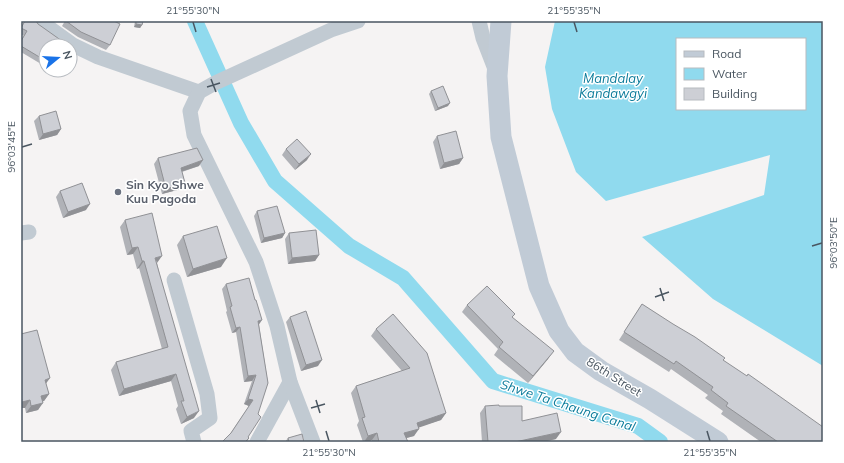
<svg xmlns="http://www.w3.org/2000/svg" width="844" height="463" font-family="Mulish,sans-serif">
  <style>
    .water { fill: #90daee; fill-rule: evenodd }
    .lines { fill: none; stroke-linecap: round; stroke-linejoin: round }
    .canal { stroke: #90daee; stroke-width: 16 }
    .street { stroke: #c1cad2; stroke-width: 15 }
    .secondary { stroke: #c1cbd6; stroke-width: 21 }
    .wall { fill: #b0b2b7 }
    .shaded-wall { fill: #909195 }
    .building { fill: #cdcfd5; stroke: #909195 }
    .ticks { fill: none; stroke: #4a5661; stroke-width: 1.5 }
    .worship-dot { fill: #6b7280; stroke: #fff; stroke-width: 1.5 }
    .labels { text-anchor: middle; stroke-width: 3; stroke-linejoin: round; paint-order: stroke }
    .worship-label { font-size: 12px; font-weight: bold; fill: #5b616d; stroke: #fff; text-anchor: start }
    .street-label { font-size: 12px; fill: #4a5661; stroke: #fff }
    .water-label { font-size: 13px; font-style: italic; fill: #0c7c9b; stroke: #fff }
    .neatline { fill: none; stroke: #4a5661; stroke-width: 1.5 }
    .ticks-label { font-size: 10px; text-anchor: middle; fill: #4a5661 }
  </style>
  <rect width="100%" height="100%" fill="#f5f3f3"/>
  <path class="water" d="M555,21H823V366L713,299L642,237L764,195L770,155L606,201L576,172L552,109L545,67ZM677,39H805V109H677Z"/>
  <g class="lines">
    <polyline class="canal" points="195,21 241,123 275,181 349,246 403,278 493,381 638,426 660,442"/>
    <g class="street">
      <polyline points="40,21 73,45 98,57 199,92"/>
      <polyline points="479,21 483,38 495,69"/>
      <polyline points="21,233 29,232"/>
      <polyline points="174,280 207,394 210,418 191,431 194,442"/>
      <polyline points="257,442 290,382"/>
      <polyline points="313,442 290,382 277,326 256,262 194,135 190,111 199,92 215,83 331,30 358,21"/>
    </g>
    <polyline class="secondary" points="501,21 497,76 501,137 539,286 559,331 575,352 601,371 650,399 718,442"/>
  </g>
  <g class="wall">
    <polygon points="25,21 36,21 38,24 46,46 46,67 21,52 21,40 24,36 21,34 21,27"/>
    <polygon points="65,21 114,21 110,45 106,50 78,37 62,26"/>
    <polygon points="135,21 143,21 142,25 140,28 134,27"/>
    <polygon points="431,91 448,106 435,111 429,94"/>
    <polygon points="39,116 61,129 57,135 39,140 34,121"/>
    <polygon points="437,136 463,158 459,164 440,169 433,142"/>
    <polygon points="286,149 307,160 295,170 282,155"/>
    <polygon points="158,158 199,166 182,172 185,183 181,189 162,194 154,164"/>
    <polygon points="60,191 86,210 63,218 56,197"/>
    <polygon points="257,211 285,233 282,238 261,243 254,216"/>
    <polygon points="125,220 157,263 194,418 181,424 176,409 178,406 171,381 119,396 111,370 116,362 162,349 139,268 137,269 133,254 127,255 120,227"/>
    <polygon points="289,233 319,255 315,261 288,264 285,239"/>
    <polygon points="183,236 221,267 187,277 177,245"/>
    <polygon points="226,284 259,325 268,383 248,437 249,438 247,442 222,442 230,434 249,406 244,404 252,381 244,382 236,332 232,333 226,312 227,311 222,289"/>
    <polygon points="642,304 723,360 823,442 761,442 721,414 723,411 705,398 708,395 671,369 669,372 619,340"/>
    <polygon points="467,305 515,314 512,317 548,359 528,383 494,355 498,349 462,312"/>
    <polygon points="393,314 446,413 441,420 418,427 414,436 406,438 408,442 372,442 372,440 367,442 363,442 357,425 359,421 351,393 356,386 402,371 371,336 376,329"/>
    <polygon points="290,317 318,366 301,371 286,322"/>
    <polygon points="21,334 46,384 49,394 44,401 42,401 38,410 26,413 25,408 21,408"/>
    <polygon points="485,406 499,406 522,421 556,439 543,442 482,442 480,413"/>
    <polygon points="288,438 304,442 285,442"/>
  </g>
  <g class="shaded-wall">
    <polygon points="136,24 142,25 140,28 134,27"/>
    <polygon points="450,103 448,106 435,111 438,108"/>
    <polygon points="61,129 57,135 39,140 43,134"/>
    <polygon points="311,154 307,160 295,170 299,164"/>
    <polygon points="463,158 459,164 440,169 444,163"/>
    <polygon points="203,160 199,166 177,173 181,168"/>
    <polygon points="185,183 181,189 162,194 166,189"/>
    <polygon points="90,204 86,210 63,218 68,212"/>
    <polygon points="285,233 282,238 261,243 264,238"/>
    <polygon points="138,247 133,254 127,255 132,248"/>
    <polygon points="319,255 315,261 288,264 292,258"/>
    <polygon points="162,256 157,263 155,258"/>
    <polygon points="227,258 221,267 187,277 193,269"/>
    <polygon points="142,261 144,261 139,268 137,269"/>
    <polygon points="262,320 258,326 258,321"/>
    <polygon points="240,327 236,332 232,333 236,328"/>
    <polygon points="554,351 548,359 528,383 533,376"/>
    <polygon points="322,360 318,366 301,371 306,365"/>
    <polygon points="176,374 171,381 119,396 124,389"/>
    <polygon points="256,375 252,381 244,382 248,376"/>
    <polygon points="50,378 45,385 45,380"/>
    <polygon points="49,394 44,401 36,403 41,396"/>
    <polygon points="248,399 253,400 249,406 244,404"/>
    <polygon points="30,400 25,408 21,408 21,403 22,402"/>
    <polygon points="43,403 38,410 26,413 31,406"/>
    <polygon points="199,411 194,418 181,424 187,417"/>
    <polygon points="446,413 441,420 412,430 417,423"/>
    <polygon points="419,429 414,436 399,440 404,433"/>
    <polygon points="561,432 556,439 543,442 515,442"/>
    <polygon points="377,433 372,440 367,442 364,442 368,436"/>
  </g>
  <g class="building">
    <polygon points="25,21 36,21 38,24 62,41 59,46 46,46 46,61 21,46 21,41 27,31 21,28"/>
    <polygon points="66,21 114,21 120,24 110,45 81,32"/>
    <polygon points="136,21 143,21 142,25 136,24"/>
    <polygon points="443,86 450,103 438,108 431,91"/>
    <polygon points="56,111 61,129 43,134 39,116"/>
    <polygon points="456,131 463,158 444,163 437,136"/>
    <polygon points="297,139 311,154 299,164 286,149"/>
    <polygon points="197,148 203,160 181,168 185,183 166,189 158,158"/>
    <polygon points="82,183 90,204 68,212 60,191"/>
    <polygon points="277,206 285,233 264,238 257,211"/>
    <polygon points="152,213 162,256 155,258 199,411 187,417 181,401 184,401 176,374 124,389 116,362 168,347 144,261 142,261 138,247 132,248 125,220"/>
    <polygon points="217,226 227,258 193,269 183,236"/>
    <polygon points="316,230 319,255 292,258 289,233"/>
    <polygon points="249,278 255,300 256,300 262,320 258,321 268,383 258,414 261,417 248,437 249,438 245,442 223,442 223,441 231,433 253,400 248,399 256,375 248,376 240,327 236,328 230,307 232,306 226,284"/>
    <polygon points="487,286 515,314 512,317 554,351 533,376 499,347 503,342 467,305"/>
    <polygon points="642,304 673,324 695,337 725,358 723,360 747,376 748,374 823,427 823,442 778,442 726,406 728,403 711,390 713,387 676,361 674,364 624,332"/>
    <polygon points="306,311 322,360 306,365 290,317"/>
    <polygon points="393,314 427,353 446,413 417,423 419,429 404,433 408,442 379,442 377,433 368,436 362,418 365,417 356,386 410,368 376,329"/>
    <polygon points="37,330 50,378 45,380 49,394 41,396 43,403 31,406 30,400 22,402 21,403 21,400 22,400 21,398 21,334"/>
    <polygon points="499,405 499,406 522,406 522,421 557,413 561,432 515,442 488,442 485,406"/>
    <polygon points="302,434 304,442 289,442 288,438"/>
  </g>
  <path class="ticks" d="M193,22L196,32M574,22L577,32M211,79L216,92M207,87L220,83M22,147L32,144M812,246L822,243M660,288L664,301M655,297L669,292M316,400L320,413M311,408L325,404M326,431L329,441M707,431L710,441"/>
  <circle class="worship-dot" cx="118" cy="192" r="4"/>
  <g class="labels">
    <g class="worship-label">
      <text x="126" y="189">Sin Kyo Shwe<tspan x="126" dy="14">Kuu Pagoda</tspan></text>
    </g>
    <g class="street-label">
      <text transform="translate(614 377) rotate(32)" y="4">86th Street</text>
    </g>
    <g class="water-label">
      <text x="613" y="83">Mandalay<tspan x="613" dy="15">Kandawgyi</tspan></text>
      <text transform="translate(568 405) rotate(18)" y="5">Shwe Ta Chaung Canal</text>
    </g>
  </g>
  <rect width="844" height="463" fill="none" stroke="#ffffff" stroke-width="44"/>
  <rect x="676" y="38" width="130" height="72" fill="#ffffff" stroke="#b7bbc0"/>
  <rect x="684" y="51" width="20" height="6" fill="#c1cbd6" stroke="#b7bbc0"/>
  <text x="712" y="58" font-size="12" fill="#4a5661">Road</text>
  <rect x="684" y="68" width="20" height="12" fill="#90daee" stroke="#b7bbc0"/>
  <text x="712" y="78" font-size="12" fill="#4a5661">Water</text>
  <rect x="684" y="88" width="20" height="12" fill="#cdcfd5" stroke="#b7bbc0"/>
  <text x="712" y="98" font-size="12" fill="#4a5661">Building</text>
  <g transform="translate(58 58) rotate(72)"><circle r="19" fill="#ffffff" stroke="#b7bbc0"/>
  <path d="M0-3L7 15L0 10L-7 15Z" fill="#1a73e8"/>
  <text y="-6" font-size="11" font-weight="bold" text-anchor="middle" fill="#4a5661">N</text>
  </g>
  <rect x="22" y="22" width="800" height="419" class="neatline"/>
  <g class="ticks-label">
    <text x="193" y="14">21°55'30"N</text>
    <text x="574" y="14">21°55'35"N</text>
    <text transform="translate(11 147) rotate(-90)" y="4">96°03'45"E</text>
    <text transform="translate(833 243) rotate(-90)" y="4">96°03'50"E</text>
    <text x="329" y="456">21°55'30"N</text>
    <text x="710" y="456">21°55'35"N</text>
  </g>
</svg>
